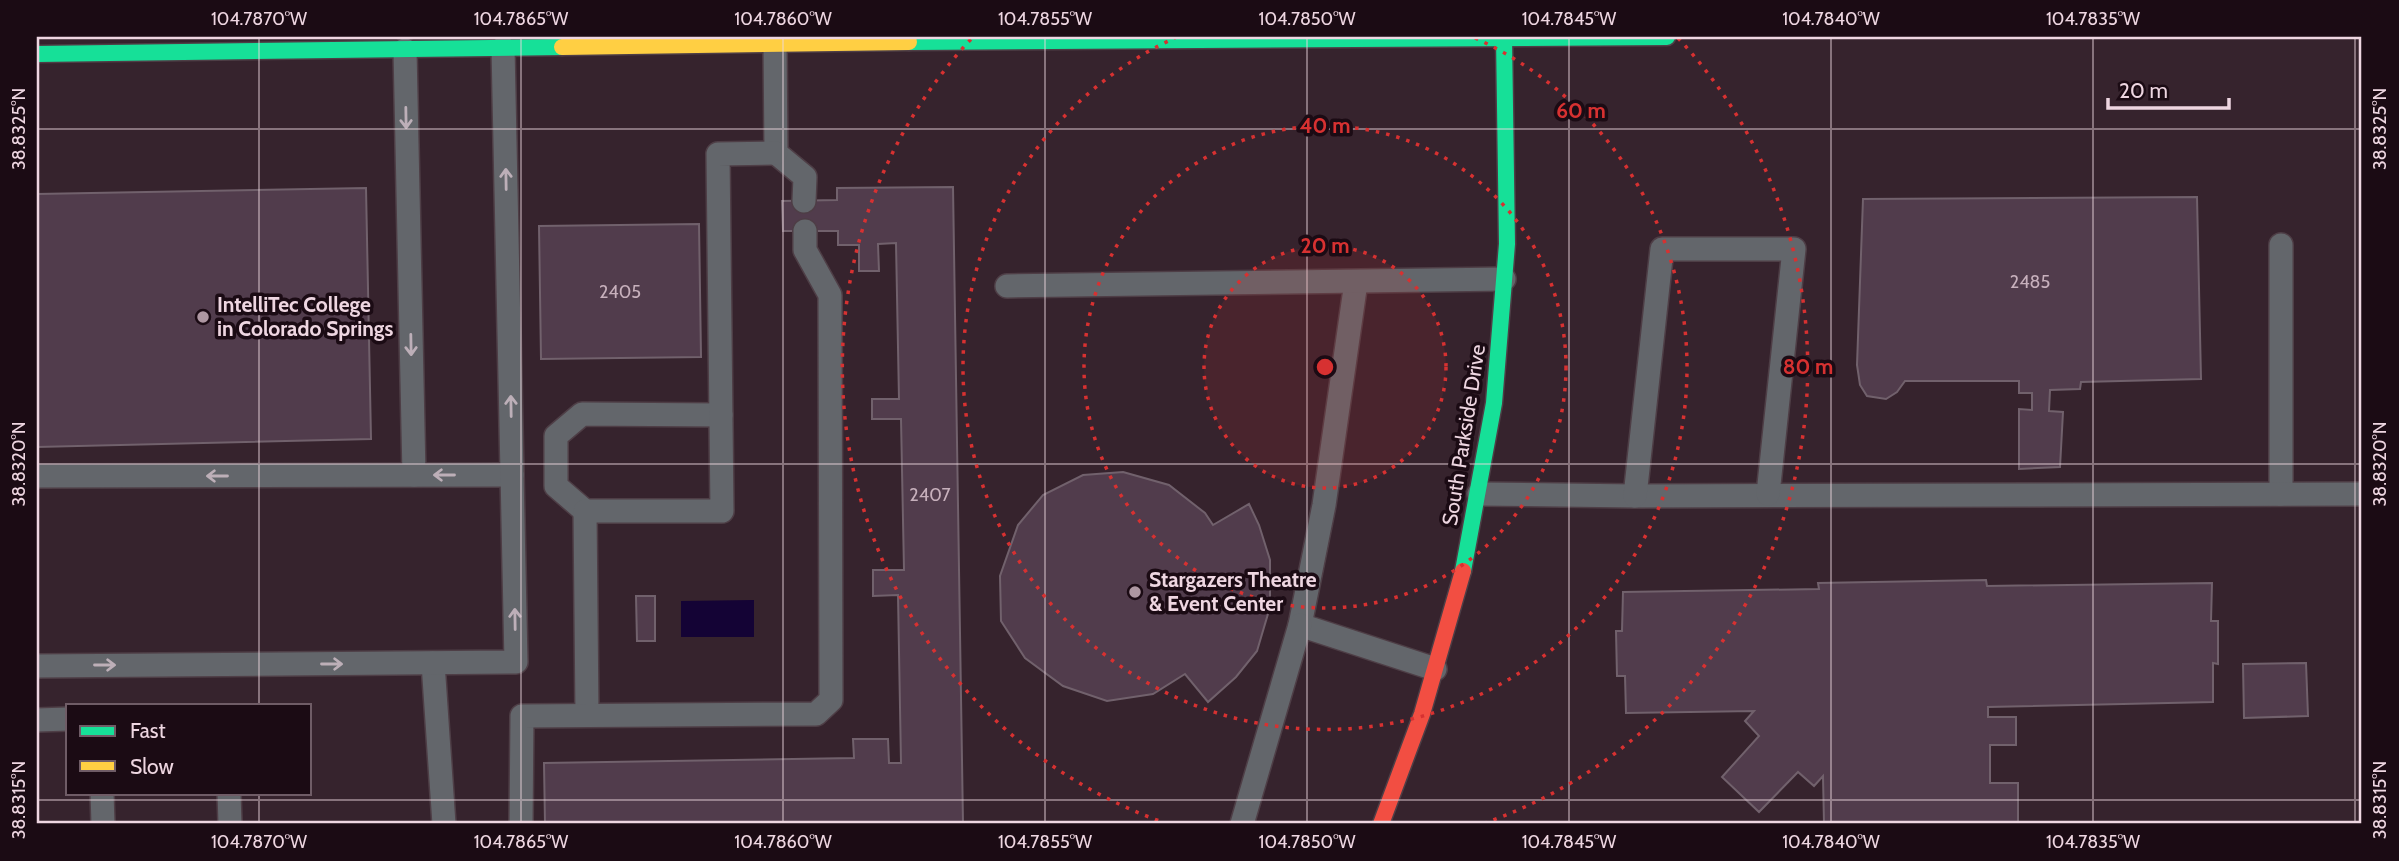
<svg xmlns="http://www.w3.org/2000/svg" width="2399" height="861" font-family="Cabin,sans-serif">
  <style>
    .water { fill: #140335 }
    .building { fill: #513c4c; stroke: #71616c; stroke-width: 2 }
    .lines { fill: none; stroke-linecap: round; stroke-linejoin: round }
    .lane-casing { stroke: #4e3e46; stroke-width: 26 }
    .fast-casing { stroke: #4e3e46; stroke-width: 19 }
    .slow-casing { stroke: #4e3e46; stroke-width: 19 }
    .jam-casing { stroke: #4e3e46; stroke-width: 19 }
    .lane { stroke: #63666b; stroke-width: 23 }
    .fast { stroke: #16e098; stroke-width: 16 }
    .slow { stroke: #ffcf43; stroke-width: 16 }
    .jam { stroke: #f24e42; stroke-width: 16 }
    .oneway { stroke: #bdafb8 }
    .ticks { fill: none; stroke: #eed6e1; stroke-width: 2; stroke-opacity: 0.45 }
    .ring { fill: none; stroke: #d73131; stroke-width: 3.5; stroke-dasharray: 3.5 7 }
    .poi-dot { fill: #ae97a2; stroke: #1b0b14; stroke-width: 2.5 }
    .labels { text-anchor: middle; stroke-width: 7; stroke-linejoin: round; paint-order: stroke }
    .number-label { font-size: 18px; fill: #c7b0bc }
    .poi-label { font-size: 21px; font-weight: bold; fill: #eed6e1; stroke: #1b0b14; text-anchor: start }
    .street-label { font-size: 21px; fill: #eed6e1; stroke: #1b0b14 }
    .centre { fill: #d73131; stroke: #1b0b14; stroke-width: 3.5 }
    .ring-label { font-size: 21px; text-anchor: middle; font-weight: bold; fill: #d73131; stroke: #1b0b14; stroke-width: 7; stroke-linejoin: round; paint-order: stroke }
    .neatline { fill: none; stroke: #eed6e1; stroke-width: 2.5 }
    .ticks-label { font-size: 18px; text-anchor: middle; fill: #eed6e1 }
  </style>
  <rect width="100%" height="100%" fill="#36232d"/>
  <polygon class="water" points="754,600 754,637 681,637 681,601"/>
  <g class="building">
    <polygon points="953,187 963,824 545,824 544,763 854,758 853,739 888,739 889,763 901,763 898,595 873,596 873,570 904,570 901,419 872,419 872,399 899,399 896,243 878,244 879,271 859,271 859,245 838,245 838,231 783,231 782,201 837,200 837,188"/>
    <polygon points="366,188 371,439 37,447 37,194"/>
    <polygon points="2197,197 2201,379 2081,382 2080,389 2050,390 2049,411 2063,412 2060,467 2019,469 2019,409 2032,410 2032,393 2019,393 2019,381 1905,381 1897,392 1886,399 1867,396 1860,385 1857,365 1863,199"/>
    <polygon points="699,224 701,357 541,359 539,226"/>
    <polygon points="1123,472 1169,485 1205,513 1213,525 1249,504 1259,525 1270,560 1270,607 1257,651 1236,677 1208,702 1185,674 1153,694 1107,701 1063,686 1025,658 1001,621 1000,576 1018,525 1043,495 1083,475"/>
    <polygon points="1986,580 1987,586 2212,583 2211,621 2218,621 2218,664 2213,663 2213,702 1988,707 1988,717 2016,717 2016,745 1990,745 1990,783 2018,783 2018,824 1824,824 1823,776 1814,786 1798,772 1759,812 1722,777 1759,736 1745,721 1754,711 1626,713 1625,676 1617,676 1616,631 1622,631 1623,592 1819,589 1818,583"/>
    <polygon points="636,596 655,596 655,641 637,641"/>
    <polygon points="2306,663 2308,716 2244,718 2243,664"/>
  </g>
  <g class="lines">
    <defs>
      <g id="lane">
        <polyline points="775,44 776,153 805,177 804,201"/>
        <polyline points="405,50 414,475"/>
        <polyline points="2281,245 2281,494"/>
        <polyline points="1356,282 1324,505 1300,625 1435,669"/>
        <polyline points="1007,286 1504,279"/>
        <polyline points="37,476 512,475"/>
        <polyline points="1479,494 1635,496 2362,494"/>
        <polyline points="1635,496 1662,249 1794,249 1768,494"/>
        <polyline points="585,511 556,486 556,436 582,414 721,415"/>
        <polyline points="433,663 444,824"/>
        <polyline points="37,666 516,662 503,48"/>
        <polyline points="587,715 585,511 722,511 718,154 776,153"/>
        <polyline points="37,720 68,719"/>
        <polyline points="102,793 103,824"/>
        <polyline points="229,793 230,824"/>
        <polyline points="521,824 522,716 816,714 831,700 830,295 805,250 805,231"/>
        <polyline points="1242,824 1300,625"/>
      </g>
      <g id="fast">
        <polyline points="909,42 1667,37"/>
        <polyline points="37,54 562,47"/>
        <polyline points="1463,571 1494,403 1507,244 1504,37"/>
      </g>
      <polyline id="slow" points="562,47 909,42"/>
      <polyline id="jam" points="1381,824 1422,714 1463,571"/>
    </defs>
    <use href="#lane" class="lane-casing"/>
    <use href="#fast" class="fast-casing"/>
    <use href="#slow" class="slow-casing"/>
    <use href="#jam" class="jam-casing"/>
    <use href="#lane" class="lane"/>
    <use href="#fast" class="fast"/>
    <use href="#slow" class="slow"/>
    <use href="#jam" class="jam"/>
  </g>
  <defs><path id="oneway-shaft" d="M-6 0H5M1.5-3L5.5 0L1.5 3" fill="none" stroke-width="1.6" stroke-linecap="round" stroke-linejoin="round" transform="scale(1.75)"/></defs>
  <g class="oneway">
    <use href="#oneway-shaft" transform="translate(406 118) rotate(89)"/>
    <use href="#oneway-shaft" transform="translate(506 179) rotate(-91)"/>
    <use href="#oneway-shaft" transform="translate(411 345) rotate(89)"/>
    <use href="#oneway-shaft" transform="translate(511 406) rotate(-91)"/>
    <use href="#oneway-shaft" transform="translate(444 475) rotate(180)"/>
    <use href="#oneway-shaft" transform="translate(217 476) rotate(180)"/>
    <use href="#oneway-shaft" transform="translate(515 619) rotate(-91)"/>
    <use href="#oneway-shaft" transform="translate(332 664)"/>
    <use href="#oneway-shaft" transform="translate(105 665)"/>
  </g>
  <path class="ticks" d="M259,37V705M521,37V824M783,37V824M1045,37V824M1307,37V824M1569,37V824M1831,37V824M2093,37V824M2355,37V824M37,129H2362M37,464H2362M259,793V824M37,800H2362"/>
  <circle cx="1325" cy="367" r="121" fill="#d73131" fill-opacity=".12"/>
  <g class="ring">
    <circle cx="1325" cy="367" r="121"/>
    <circle cx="1325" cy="367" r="241"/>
    <path d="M1475 38A362 362 0 1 1 1175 38"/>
    <path d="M1168 824A483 483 0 0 1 972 38M1678 38A483 483 0 0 1 1482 824"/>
  </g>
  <g class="poi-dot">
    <circle cx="203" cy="317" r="7"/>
    <circle cx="1135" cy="592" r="7"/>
  </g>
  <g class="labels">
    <g class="number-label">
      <text x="2030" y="288">2485</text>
      <text x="620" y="298">2405</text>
      <text x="930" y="501">2407</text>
    </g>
    <g class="poi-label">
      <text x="217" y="312">IntelliTec College<tspan x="217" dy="24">in Colorado Springs</tspan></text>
      <text x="1149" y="587">Stargazers Theatre<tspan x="1149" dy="24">&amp; Event Center</tspan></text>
    </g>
    <g class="street-label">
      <text transform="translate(1464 435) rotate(-81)" y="7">South Parkside Drive</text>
    </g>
  </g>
  <circle cx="1325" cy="367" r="10" class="centre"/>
  <g class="ring-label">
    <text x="1581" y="118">60 m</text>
    <text x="1325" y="133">40 m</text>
    <text x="1325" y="253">20 m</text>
    <text x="1808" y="374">80 m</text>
  </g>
  <rect width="2399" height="861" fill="none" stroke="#1b0b14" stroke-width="77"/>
  <rect x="66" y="704" width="245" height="91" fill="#1b0b14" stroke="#6f5c66" stroke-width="2"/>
  <rect x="80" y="726" width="35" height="10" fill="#16e098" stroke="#6f5c66" stroke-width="2"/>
  <text x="130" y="738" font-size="21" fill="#eed6e1">Fast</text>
  <rect x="80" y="761" width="35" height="10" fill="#ffcf43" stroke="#6f5c66" stroke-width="2"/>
  <text x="130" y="774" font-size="21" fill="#eed6e1">Slow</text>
  <path d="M2108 98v10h121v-10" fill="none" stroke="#eed6e1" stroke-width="3.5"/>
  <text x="2119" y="98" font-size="21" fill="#eed6e1" stroke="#1b0b14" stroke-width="5" paint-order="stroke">20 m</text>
  <rect x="38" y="38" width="2322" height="784" class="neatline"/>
  <g class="ticks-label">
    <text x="259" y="25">104.7870°W</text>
    <text x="521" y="25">104.7865°W</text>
    <text x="783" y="25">104.7860°W</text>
    <text x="1045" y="25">104.7855°W</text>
    <text x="1307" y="25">104.7850°W</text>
    <text x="1569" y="25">104.7845°W</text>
    <text x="1831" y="25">104.7840°W</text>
    <text x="2093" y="25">104.7835°W</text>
    <text transform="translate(19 129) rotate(-90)" y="6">38.8325°N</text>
    <text transform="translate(2380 129) rotate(-90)" y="6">38.8325°N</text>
    <text transform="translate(19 464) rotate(-90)" y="6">38.8320°N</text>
    <text transform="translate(2380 464) rotate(-90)" y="6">38.8320°N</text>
    <text transform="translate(19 800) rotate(-90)" y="6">38.8315°N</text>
    <text transform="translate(2380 800) rotate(-90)" y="6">38.8315°N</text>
    <text x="259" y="848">104.7870°W</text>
    <text x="521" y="848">104.7865°W</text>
    <text x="783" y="848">104.7860°W</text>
    <text x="1045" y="848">104.7855°W</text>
    <text x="1307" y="848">104.7850°W</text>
    <text x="1569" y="848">104.7845°W</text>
    <text x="1831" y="848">104.7840°W</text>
    <text x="2093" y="848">104.7835°W</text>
  </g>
</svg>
